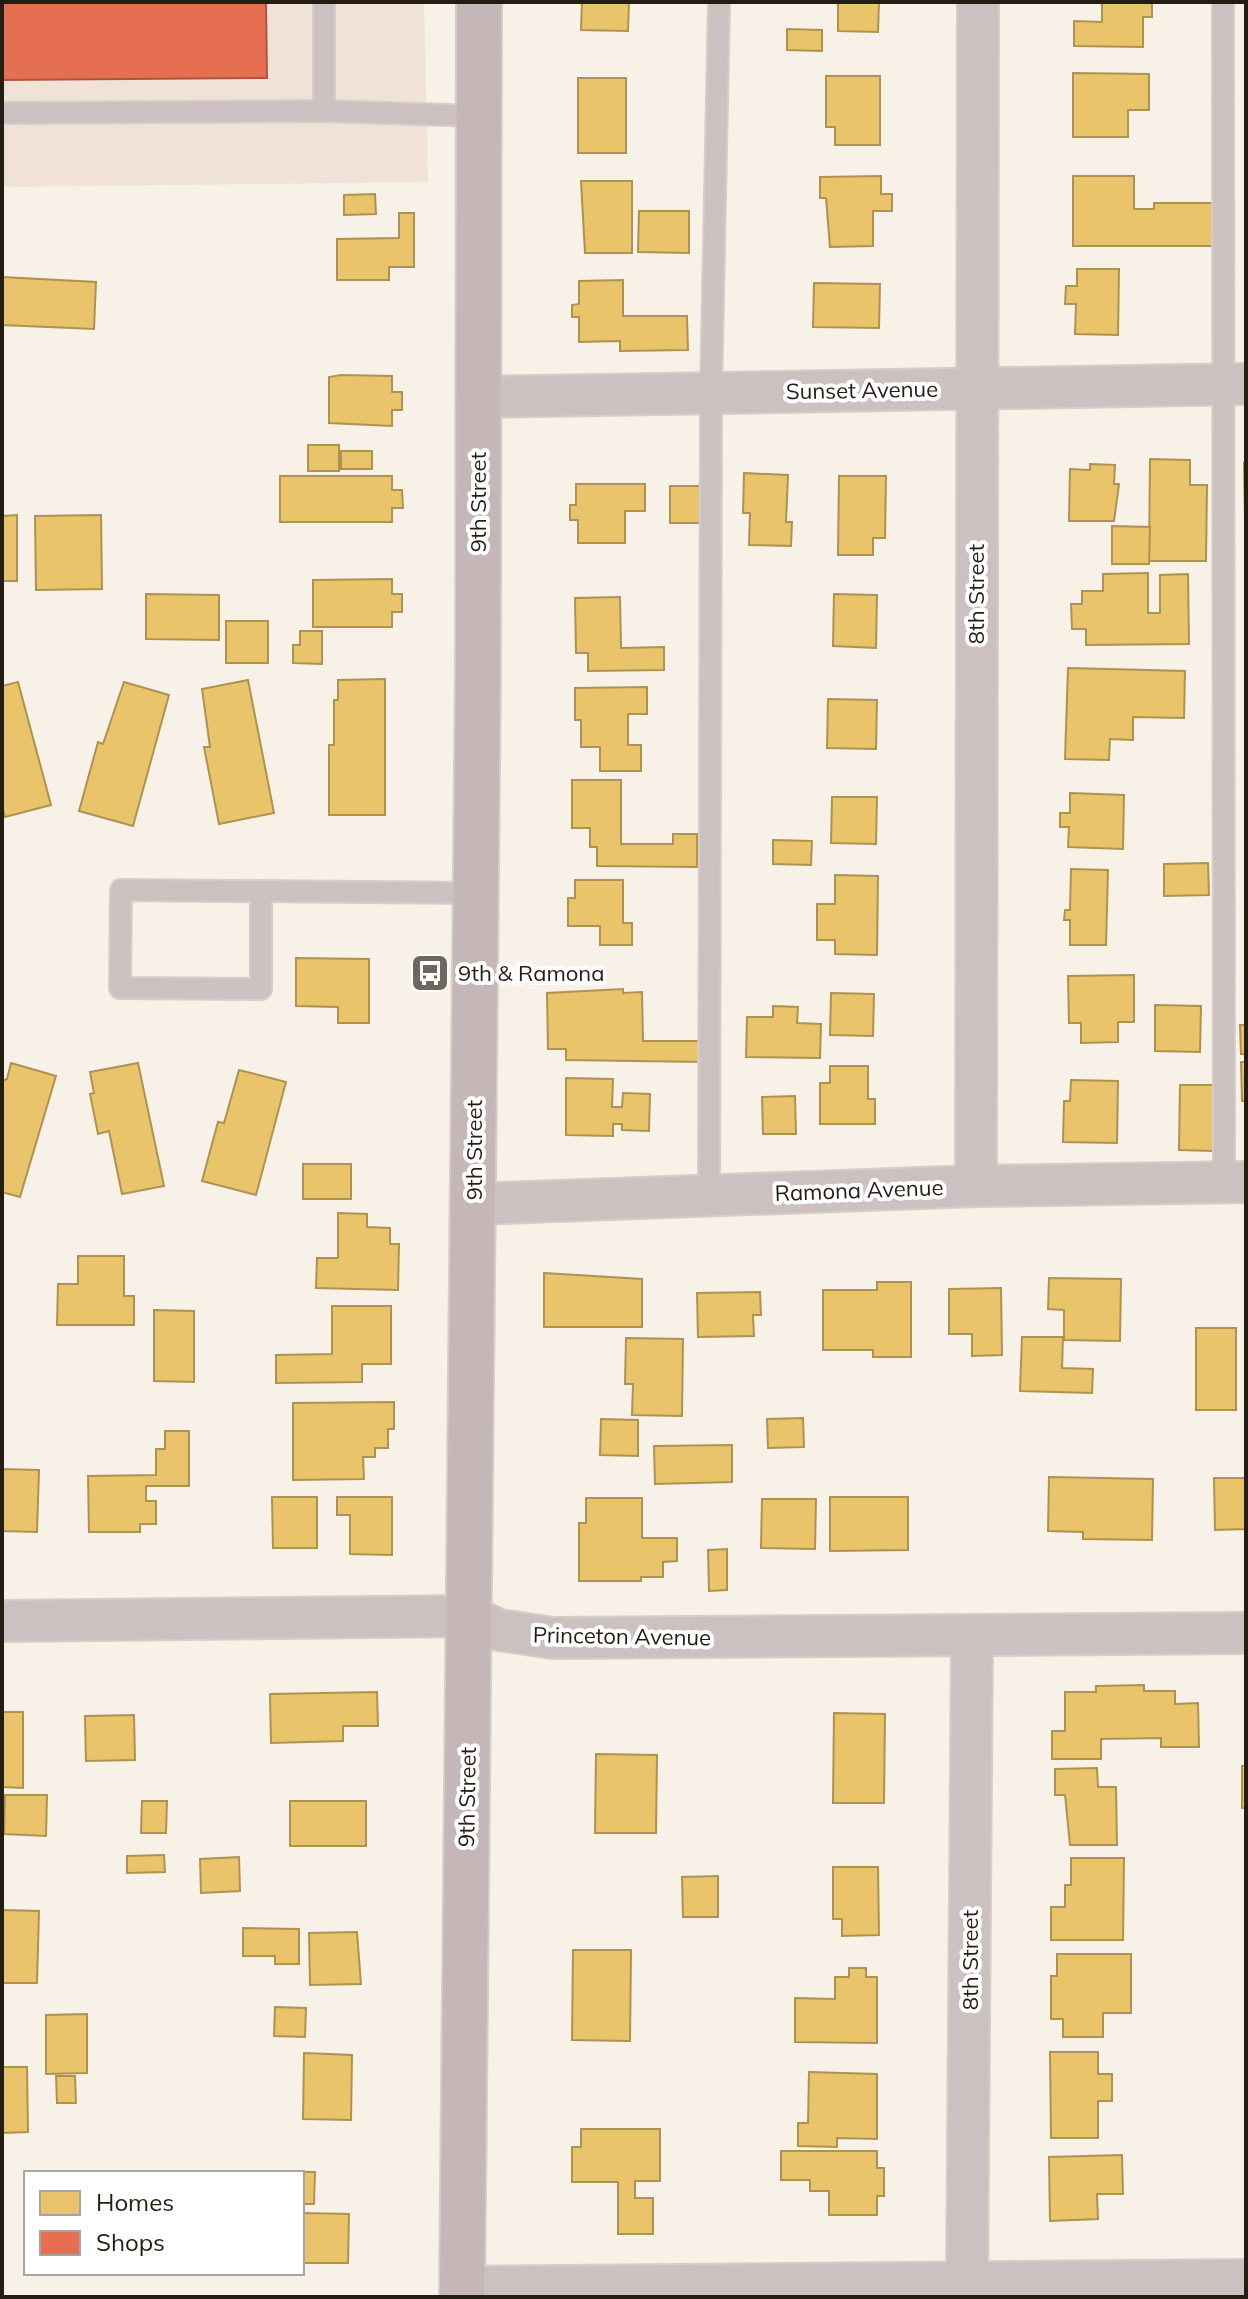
<svg xmlns="http://www.w3.org/2000/svg" width="1248" height="2299" font-family="Mulish,sans-serif">
  <style>
    .commercial { fill: #f1e2d7 }
    .homes { fill: #e9c46a; stroke: #ae9250; stroke-width: 2 }
    .shops { fill: #e76f51; stroke: #ac563e; stroke-width: 2 }
    .lines { fill: none; stroke-linecap: round; stroke-linejoin: round }
    .lane-casing { stroke: #d4cec7; stroke-width: 24 }
    .street-casing { stroke: #d4cec7; stroke-width: 44 }
    .secondary-casing { stroke: #d4cec7; stroke-width: 48 }
    .lane { stroke: #ccc0c1; stroke-width: 20 }
    .street { stroke: #ccc0c1; stroke-width: 40 }
    .secondary { stroke: #c5b6b7; stroke-width: 44 }
    .labels { text-anchor: middle; stroke-width: 8; stroke-linejoin: round; paint-order: stroke }
    .street-label { font-size: 22px; fill: #241d12; stroke: #fff }
    .poi-label { font-size: 22px; fill: #241d12; stroke: #fff; text-anchor: start }
  </style>
  <rect width="100%" height="100%" fill="#f7f1e7"/>
  <polygon class="commercial" points="2,2 424,2 428,182 2,187"/>
  <g class="homes">
    <polygon points="582,2 629,2 628,31 581,30"/>
    <polygon points="838,2 879,2 878,32 838,31"/>
    <polygon points="1102,2 1152,2 1152,17 1143,17 1143,47 1074,46 1074,21 1102,22"/>
    <polygon points="787,29 822,30 822,51 787,50"/>
    <polygon points="1073,73 1149,74 1149,110 1128,110 1128,137 1073,137"/>
    <polygon points="826,76 880,76 880,145 835,145 835,127 826,127"/>
    <rect x="578" y="78" width="48" height="75"/>
    <polygon points="881,176 881,194 892,194 892,211 873,211 873,246 830,247 826,198 820,198 820,177"/>
    <polygon points="1073,176 1134,176 1134,209 1154,209 1154,203 1213,203 1213,246 1073,246"/>
    <polygon points="581,181 632,181 632,253 585,253"/>
    <polygon points="375,194 376,214 344,215 344,195"/>
    <polygon points="639,211 689,211 689,253 638,252"/>
    <polygon points="399,213 414,213 414,267 389,267 389,280 337,280 337,239 399,238"/>
    <polygon points="1077,269 1119,269 1118,335 1075,334 1076,304 1065,304 1066,286 1077,286"/>
    <polygon points="2,277 96,282 94,329 2,325"/>
    <polygon points="623,280 623,316 687,316 688,350 620,351 620,341 579,342 579,317 572,317 572,305 579,304 579,281"/>
    <polygon points="814,283 880,284 879,328 813,327"/>
    <polygon points="341,375 392,376 392,392 402,392 402,410 392,410 392,426 329,423 329,377"/>
    <rect x="308" y="445" width="31" height="26"/>
    <rect x="341" y="451" width="31" height="18"/>
    <polygon points="1150,459 1190,460 1190,485 1207,485 1206,561 1149,561"/>
    <polygon points="1244,463 1246,463 1246,518 1245,518"/>
    <polygon points="1090,464 1115,465 1114,484 1119,484 1114,521 1069,521 1070,469 1090,470"/>
    <polygon points="744,473 788,475 786,522 792,522 791,546 749,545 750,513 743,513"/>
    <polygon points="280,476 392,476 392,490 402,490 403,508 392,508 392,522 280,522"/>
    <polygon points="839,476 886,476 885,538 873,538 873,555 838,555"/>
    <polygon points="576,484 645,484 645,511 625,511 625,543 578,543 578,520 570,520 570,505 576,505"/>
    <rect x="670" y="486" width="34" height="37"/>
    <polygon points="17,515 17,581 2,581 2,516"/>
    <polygon points="101,515 102,589 36,590 35,516"/>
    <polygon points="1112,526 1150,527 1149,564 1112,564"/>
    <polygon points="1148,573 1148,613 1160,613 1160,575 1188,574 1189,644 1086,645 1086,629 1072,629 1071,604 1082,604 1082,591 1103,591 1103,574"/>
    <polygon points="392,579 392,594 402,594 402,612 392,612 392,627 313,627 313,580"/>
    <polygon points="146,594 219,595 219,640 146,639"/>
    <polygon points="834,594 877,595 876,648 833,646"/>
    <polygon points="620,597 621,648 664,647 664,670 588,671 588,653 576,653 575,598"/>
    <rect x="226" y="621" width="42" height="42"/>
    <polygon points="300,631 322,631 322,664 293,663 293,645 300,645"/>
    <polygon points="1068,668 1185,671 1184,718 1133,717 1133,740 1110,739 1109,760 1065,759"/>
    <polygon points="385,679 385,815 329,815 329,745 334,745 334,700 338,700 338,680"/>
    <polygon points="248,680 274,813 219,824 204,747 210,747 202,689"/>
    <polygon points="18,682 51,805 5,817 2,805 2,686"/>
    <polygon points="124,682 169,695 133,826 79,811 98,742 103,744"/>
    <polygon points="647,687 647,714 628,714 628,745 641,745 641,771 600,771 600,747 581,747 581,720 575,720 575,688"/>
    <polygon points="828,699 877,700 876,749 827,748"/>
    <polygon points="572,780 621,780 621,844 673,844 673,834 697,834 697,867 597,866 597,847 590,847 590,828 572,828"/>
    <polygon points="1070,793 1124,795 1123,849 1068,847 1069,827 1060,827 1060,813 1070,813"/>
    <polygon points="832,797 877,797 876,844 831,843"/>
    <polygon points="773,840 812,841 811,865 773,864"/>
    <polygon points="1208,863 1209,895 1164,896 1164,864"/>
    <polygon points="1071,869 1108,870 1106,945 1070,945 1070,920 1064,920 1065,910 1070,910"/>
    <polygon points="835,875 878,876 877,955 835,954 835,940 817,940 817,904 835,904"/>
    <polygon points="575,880 623,880 623,923 632,923 632,945 600,945 600,926 568,926 568,898 575,898"/>
    <polygon points="296,958 369,959 369,1023 338,1023 338,1007 296,1006"/>
    <polygon points="1134,975 1134,1022 1118,1022 1118,1042 1081,1043 1081,1023 1069,1023 1068,976"/>
    <polygon points="623,989 623,993 642,992 643,1041 703,1041 704,1062 566,1060 566,1049 548,1049 547,993"/>
    <polygon points="831,993 874,994 873,1036 830,1035"/>
    <polygon points="1155,1005 1201,1006 1200,1052 1155,1051"/>
    <polygon points="773,1006 798,1007 797,1023 821,1024 820,1058 746,1057 747,1017 773,1017"/>
    <polygon points="1240,1025 1246,1025 1246,1054 1241,1054"/>
    <polygon points="1241,1062 1246,1062 1246,1101 1242,1101"/>
    <polygon points="11,1063 56,1076 20,1197 2,1192 2,1081 7,1079"/>
    <polygon points="138,1063 164,1186 122,1194 109,1131 98,1134 90,1094 94,1093 90,1072"/>
    <polygon points="830,1066 868,1066 868,1099 875,1099 875,1124 820,1124 820,1083 830,1083"/>
    <polygon points="239,1070 286,1082 256,1195 202,1181 218,1122 224,1123"/>
    <polygon points="566,1078 613,1079 612,1107 622,1107 623,1093 650,1094 649,1131 622,1130 622,1124 613,1124 613,1136 566,1135"/>
    <polygon points="1071,1080 1118,1081 1117,1143 1063,1142 1064,1101 1070,1101"/>
    <polygon points="1180,1085 1214,1085 1213,1151 1179,1150"/>
    <polygon points="795,1096 796,1134 763,1134 762,1097"/>
    <rect x="303" y="1164" width="48" height="35"/>
    <polygon points="338,1213 367,1214 367,1227 390,1228 390,1244 399,1244 398,1290 316,1288 317,1258 338,1258"/>
    <polygon points="78,1256 124,1256 124,1296 134,1296 134,1325 57,1325 58,1284 78,1284"/>
    <polygon points="544,1273 642,1279 642,1327 544,1327"/>
    <polygon points="1049,1278 1121,1279 1120,1341 1064,1340 1064,1310 1048,1309"/>
    <polygon points="877,1282 911,1282 911,1357 873,1357 873,1350 823,1350 823,1290 877,1290"/>
    <polygon points="1001,1288 1002,1355 972,1356 972,1334 949,1334 949,1289"/>
    <polygon points="760,1292 761,1315 753,1315 754,1336 698,1337 697,1293"/>
    <polygon points="332,1306 391,1306 391,1364 362,1364 362,1382 276,1383 276,1355 332,1354"/>
    <polygon points="154,1310 194,1311 194,1382 154,1381"/>
    <rect x="1196" y="1328" width="40" height="82"/>
    <polygon points="1022,1337 1063,1337 1062,1368 1093,1369 1092,1393 1020,1391"/>
    <polygon points="626,1338 683,1339 682,1416 632,1415 633,1384 625,1384"/>
    <polygon points="394,1402 394,1429 388,1429 388,1448 375,1448 375,1457 363,1457 364,1479 293,1480 293,1403"/>
    <polygon points="803,1418 804,1447 768,1448 767,1419"/>
    <polygon points="601,1419 638,1420 638,1456 600,1455"/>
    <polygon points="165,1431 189,1431 189,1486 146,1486 146,1501 156,1501 156,1524 140,1524 140,1532 89,1532 88,1476 156,1475 156,1449 165,1449"/>
    <polygon points="732,1445 732,1482 655,1484 654,1446"/>
    <polygon points="2,1469 39,1470 37,1532 2,1531"/>
    <polygon points="1049,1477 1153,1479 1152,1540 1083,1539 1083,1532 1048,1531"/>
    <polygon points="1214,1478 1246,1478 1246,1529 1215,1530"/>
    <polygon points="272,1497 317,1497 317,1548 273,1548"/>
    <polygon points="337,1497 392,1497 392,1555 350,1554 350,1515 337,1515"/>
    <polygon points="830,1497 908,1497 908,1550 830,1551"/>
    <polygon points="586,1498 642,1498 642,1538 677,1538 677,1561 663,1562 663,1577 641,1577 641,1581 579,1581 579,1523 586,1523"/>
    <polygon points="762,1499 816,1499 815,1549 761,1548"/>
    <polygon points="727,1549 727,1590 709,1591 708,1550"/>
    <polygon points="1144,1685 1144,1691 1175,1691 1175,1704 1198,1703 1199,1747 1161,1747 1161,1738 1101,1739 1101,1759 1052,1759 1052,1731 1065,1731 1065,1692 1096,1692 1096,1686"/>
    <polygon points="377,1692 378,1726 343,1726 343,1741 271,1743 270,1694"/>
    <polygon points="2,1712 23,1712 23,1788 2,1787"/>
    <polygon points="834,1713 885,1714 884,1803 833,1803"/>
    <polygon points="134,1715 135,1760 86,1761 85,1716"/>
    <polygon points="596,1754 657,1755 656,1833 595,1833"/>
    <rect x="1242" y="1766" width="4" height="42"/>
    <polygon points="1097,1768 1098,1787 1116,1787 1117,1845 1070,1845 1065,1795 1055,1795 1055,1769"/>
    <polygon points="5,1795 47,1795 46,1836 4,1834"/>
    <polygon points="142,1801 167,1801 166,1833 141,1833"/>
    <rect x="290" y="1801" width="76" height="45"/>
    <polygon points="164,1855 165,1872 127,1873 127,1856"/>
    <polygon points="239,1857 240,1891 201,1893 200,1859"/>
    <polygon points="1071,1858 1124,1858 1123,1940 1051,1940 1051,1907 1065,1907 1065,1885 1071,1885"/>
    <polygon points="833,1867 878,1867 879,1935 842,1936 842,1919 833,1919"/>
    <polygon points="718,1876 718,1917 683,1917 682,1877"/>
    <polygon points="2,1910 39,1911 37,1983 2,1983"/>
    <polygon points="243,1928 299,1929 299,1964 275,1964 275,1956 243,1956"/>
    <polygon points="357,1932 361,1984 310,1985 309,1933"/>
    <polygon points="573,1950 631,1950 630,2041 572,2040"/>
    <polygon points="1057,1954 1131,1954 1131,2013 1103,2013 1103,2037 1063,2037 1063,2019 1051,2019 1051,1976 1057,1976"/>
    <polygon points="849,1968 866,1968 866,1977 877,1977 877,2043 795,2042 795,1998 835,1999 835,1977 849,1977"/>
    <polygon points="275,2007 306,2008 305,2037 274,2036"/>
    <polygon points="87,2014 87,2073 46,2074 46,2015"/>
    <polygon points="1050,2052 1098,2052 1098,2074 1112,2074 1112,2101 1098,2101 1098,2138 1051,2138"/>
    <polygon points="304,2053 352,2055 351,2120 303,2119"/>
    <polygon points="2,2067 27,2067 28,2132 2,2133"/>
    <polygon points="809,2072 877,2074 877,2139 837,2138 837,2147 798,2146 798,2123 808,2123"/>
    <polygon points="56,2076 75,2076 76,2103 57,2103"/>
    <polygon points="581,2129 660,2129 660,2181 635,2181 635,2198 653,2198 653,2234 618,2234 618,2182 572,2182 572,2147 581,2147"/>
    <polygon points="781,2151 877,2151 877,2168 884,2168 884,2196 877,2196 877,2215 829,2215 829,2191 810,2191 810,2180 781,2180"/>
    <polygon points="1122,2155 1123,2194 1097,2194 1098,2219 1050,2221 1049,2157"/>
    <polygon points="236,2171 315,2172 314,2204 302,2204 302,2173"/>
    <polygon points="302,2213 349,2214 348,2263 302,2263"/>
  </g>
  <polygon class="shops" points="2,2 266,2 267,78 2,80"/>
  <g class="lines">
    <defs>
      <g id="lane">
        <polyline points="324,2 324,111 479,116"/>
        <polyline points="1223,2 1224,1182"/>
        <polyline points="2,113 324,111"/>
        <polyline points="261,892 261,989 120,988 121,890 476,893"/>
        <polyline points="709,1195 711,393 719,2"/>
      </g>
      <g id="street">
        <polyline points="478,397 1246,384"/>
        <polyline points="976,1186 978,2"/>
        <polyline points="473,1204 976,1186 1246,1182"/>
        <polyline points="2,1621 470,1616 499,1630 553,1638 1246,1633"/>
        <polyline points="967,2283 972,1637"/>
        <polyline points="462,2287 1246,2280"/>
      </g>
      <polyline id="secondary" points="462,2297 478,665 479,2"/>
    </defs>
    <use href="#lane" class="lane-casing"/>
    <use href="#street" class="street-casing"/>
    <use href="#secondary" class="secondary-casing"/>
    <use href="#lane" class="lane"/>
    <use href="#street" class="street"/>
    <use href="#secondary" class="secondary"/>
  </g>
  <defs>
    <symbol id="bus-square" viewBox="-11 -11 22 22"><rect x="-9" y="-9" width="18" height="18" rx="4" fill="#6e675d" stroke="#fff"/><path d="M-5-6H5V4H4V6H2V4H-2V6H-4V4H-5ZM-3.5-4V0h7V-4ZM-3.5 1.2v1.5H-2V1.2ZM2 1.2v1.5H3.5V1.2Z" fill="#fff"/></symbol>
  </defs>
  <g fill-rule="evenodd">
    <use href="#bus-square" x="408" y="951" width="44" height="44"/>
  </g>
  <g class="labels">
    <g class="street-label">
      <text transform="translate(862 390) rotate(-1)" y="8">Sunset Avenue</text>
      <text transform="translate(478 502) rotate(-90)" y="8">9th Street</text>
      <text transform="translate(976 594) rotate(-90)" y="8">8th Street</text>
      <text transform="translate(474 1150) rotate(-90)" y="8">9th Street</text>
      <text transform="translate(859 1190) rotate(-2)" y="8">Ramona Avenue</text>
      <text transform="translate(622 1636) rotate(1)" y="8">Princeton Avenue</text>
      <text transform="translate(467 1797) rotate(-89)" y="8">9th Street</text>
      <text transform="translate(970 1960) rotate(-90)" y="8">8th Street</text>
    </g>
    <g class="poi-label">
      <text x="458" y="981">9th &amp; Ramona</text>
    </g>
  </g>
  <rect width="1248" height="2299" fill="none" stroke="#241d12" stroke-width="8"/>
  <rect x="24" y="2171" width="280" height="104" fill="#ffffff" stroke="#a7a5a0" stroke-width="2"/>
  <rect x="40" y="2191" width="40" height="24" fill="#e9c46a" stroke="#a7a5a0" stroke-width="2"/>
  <text x="96" y="2211" font-size="24" fill="#241d12">Homes</text>
  <rect x="40" y="2231" width="40" height="24" fill="#e76f51" stroke="#a7a5a0" stroke-width="2"/>
  <text x="96" y="2251" font-size="24" fill="#241d12">Shops</text>
</svg>
